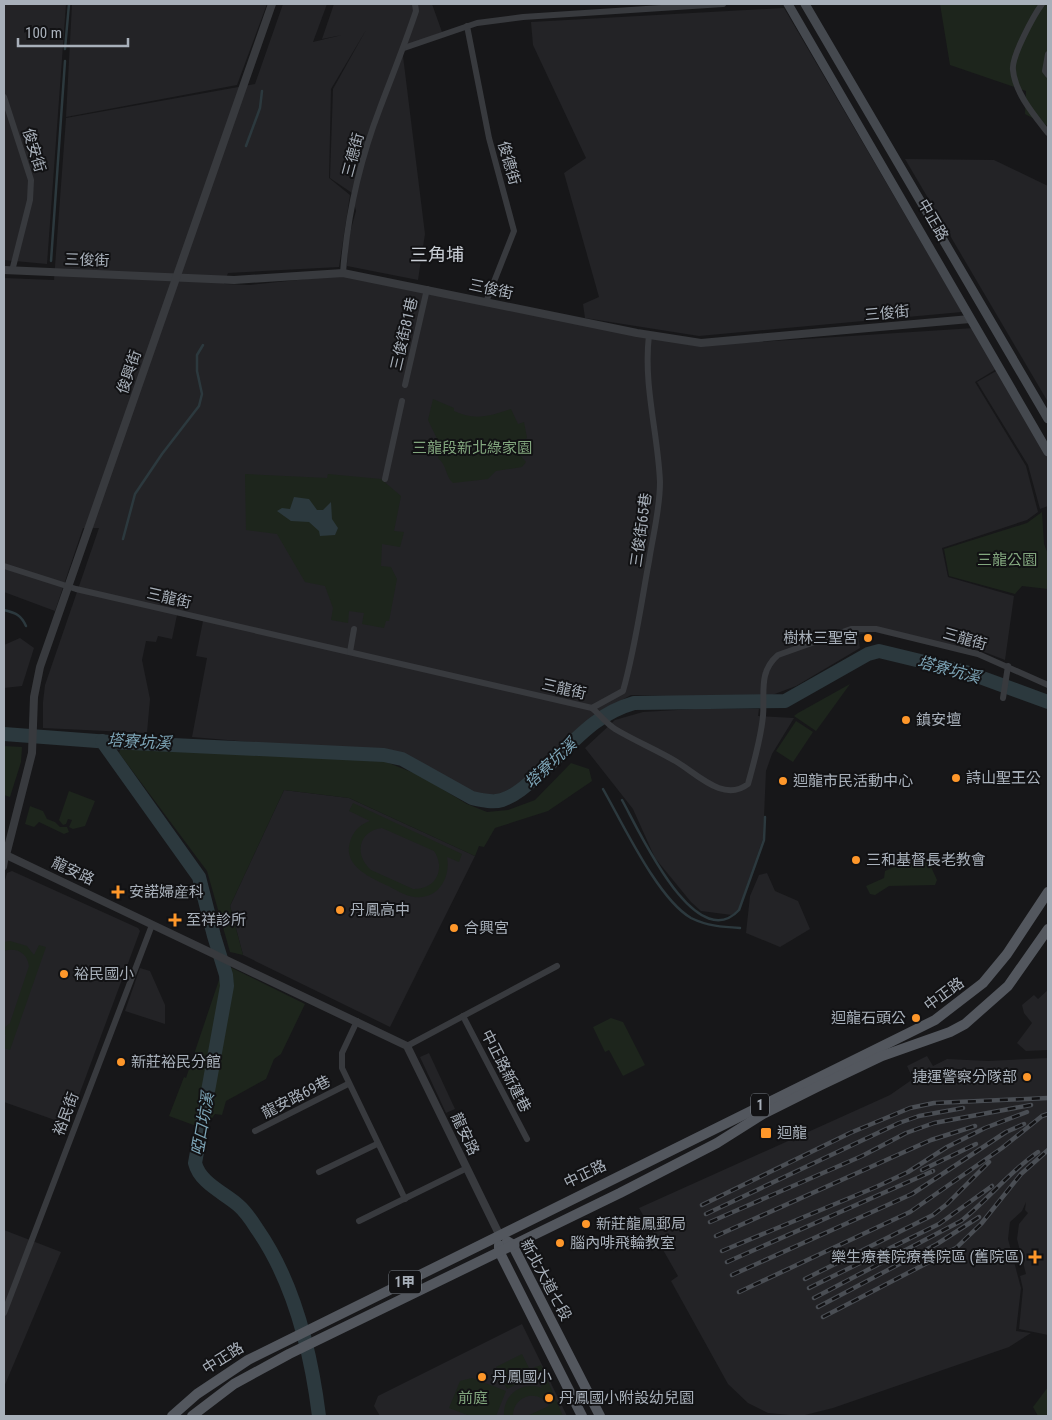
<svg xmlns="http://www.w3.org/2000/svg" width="1052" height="1420" font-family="'Roboto Condensed','Noto Sans TC',sans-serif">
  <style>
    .built { fill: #232326 }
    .green { fill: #1d251c; fill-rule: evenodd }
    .water { fill: #2c393e }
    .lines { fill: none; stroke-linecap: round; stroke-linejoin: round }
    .stream { stroke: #2c393e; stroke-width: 2.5 }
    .river { stroke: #2c393e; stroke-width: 14 }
    .minor { stroke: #383a3e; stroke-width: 6 }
    .tertiary { stroke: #383a3e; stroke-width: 8 }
    .secondary { stroke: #45494f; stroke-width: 9 }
    .primary { stroke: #53575e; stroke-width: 10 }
    .rail-casing { stroke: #4a4e54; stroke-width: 4.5 }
    .rail { stroke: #121214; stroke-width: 2.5; stroke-dasharray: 8; stroke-linecap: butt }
    .poi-dot { fill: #fe972a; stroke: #121214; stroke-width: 2 }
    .labels { text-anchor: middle; stroke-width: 4; stroke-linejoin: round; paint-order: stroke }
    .shield { fill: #121214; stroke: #7b8188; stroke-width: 1 }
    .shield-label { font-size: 14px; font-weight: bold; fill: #a8b0ba }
    .street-label { font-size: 15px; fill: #a8b0ba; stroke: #121214 }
    .park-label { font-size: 15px; fill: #82a67e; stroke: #121214 }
    .poi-label { font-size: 15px; fill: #a8b0ba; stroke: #121214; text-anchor: start }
    .water-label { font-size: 16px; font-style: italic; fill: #7da5b7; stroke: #121214 }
    .quarter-label { font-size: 18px; fill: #cacfd6; stroke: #121214 }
  </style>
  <rect width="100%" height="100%" fill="#171719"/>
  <g class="built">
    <polygon points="4,4 66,4 47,264 4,260"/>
    <polygon points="72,4 267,4 237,85 66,117"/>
    <polygon points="283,4 327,4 313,42 342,35 322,39 334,4 432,4 442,32 402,48 425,234 418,280 347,266 348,240 356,211 352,193 330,178 333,89 366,30 331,89 329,178 350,195 339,267 228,273 224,284 250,285 345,275 696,346 974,328 998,368 975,382 1026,466 1038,512 1027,520 942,548 948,577 1014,596 1005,660 979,650 876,630 858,635 860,648 796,686 772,695 750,698 631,695 603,710 519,784 500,794 477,795 405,755 192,737 207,658 196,656 203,621 177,615 172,639 158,636 156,642 146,641 142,660 150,699 147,733 43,728 43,702 45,685 99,528 83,528 55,611 4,592 4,278 54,280 66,118 255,84"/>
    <polygon points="784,8 962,312 699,336 585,318 583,304 599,297 564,173 586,158 533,45 531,22"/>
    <polygon points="905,159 994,160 1048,186 1048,402"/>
    <polygon points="998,370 1048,453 1048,506 1040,509 1028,465 977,382"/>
    <polygon points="20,638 34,648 22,686 4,688 4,645"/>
    <polygon points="694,709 759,709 758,716 794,718 772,754 766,771 763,839 738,910 732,915 701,911 691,902 655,858 633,809 585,748 615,720 643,712"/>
    <polygon points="284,790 349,798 475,856 390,1027 243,955 230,906"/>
    <polygon points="12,871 138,928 140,931 69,1122 66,1124 4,1102 4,884 7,873"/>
    <polygon points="767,873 775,891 798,901 810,929 780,947 746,933 750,896 759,875"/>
    <polygon points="140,968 150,971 165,1005 165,1024 125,1011"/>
    <polygon points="1048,990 1048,1050 1026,1051 1017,1043 1032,1023 1024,1013 1022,1005 1034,995 1038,999"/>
    <polygon points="429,1053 455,1109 446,1113 420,1057"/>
    <polygon points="927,1056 933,1066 947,1059 988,1061 1048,1058 1048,1335 1019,1329 1023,1289 1020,1276 1026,1274 1017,1239 1019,1224 1028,1213 1025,1210 1026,1202 1022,1211 1010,1222 1008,1239 1021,1288 1016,1331 1031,1333 1009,1347 833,1408 801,1416 768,1413 748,1403 728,1384 671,1281 678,1276 639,1208 890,1095 913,1079 907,1066"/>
    <polygon points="4,1230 61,1252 4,1387"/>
    <polygon points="522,1324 567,1416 380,1416 374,1406 378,1396"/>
  </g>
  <g class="green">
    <polygon points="940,4 1048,4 1048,126 1025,114 1026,91 950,65"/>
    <path d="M433,399L454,408V411C474,421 491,416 511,409L518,424L524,422L527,438L518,443L519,454L526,462L522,467L496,471L488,479L453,483C445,476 448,467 438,458L441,447L428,420Z"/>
    <polygon points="245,474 327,478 328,474 381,479 401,496 394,531 404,532 400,547 382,544 381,566 391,567 397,579 389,621 386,621 384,628 362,624 364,613 349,611 348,623 331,620 333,608 325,586 305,582 277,534 246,530"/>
    <polygon points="1042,512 1044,544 1048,554 1048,589 1022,586 1015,594 949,576 944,549 1027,523"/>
    <polygon points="850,684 816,731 794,716 798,713"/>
    <polygon points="796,721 813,732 793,762 776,751"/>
    <polygon points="4,746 22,747 21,762 10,797 4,795"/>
    <polygon points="121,747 376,758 419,775 467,804 487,812 508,810 535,800 571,763 589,769 592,781 548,811 495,828 484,847 479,846 475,856 349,798 284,790 230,906 243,955 230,952 207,871 119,753"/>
    <polygon points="69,791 95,801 85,826 73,829 69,827 72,820 68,819 66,824 63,825 59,820"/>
    <path d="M353,803L462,854L459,862L447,857C451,878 438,900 414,897C405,896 395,889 386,885C367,876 341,864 351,839C355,829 361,824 370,821L349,811ZM382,828L434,851C446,869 436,890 413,889L371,870C354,855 358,831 382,828Z"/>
    <polygon points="30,806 43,811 47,819 55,822 60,827 67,827 69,832 64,834 39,822 34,827 25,824"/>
    <polygon points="918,856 927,858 937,880 935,885 889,886 875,895 870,894 866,886 884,878 885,871"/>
    <path d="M10,941L27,946L34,955L39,945L46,947L10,1050L4,1048L6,1035H4V1028L10,1023L29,966C27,953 17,947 4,951V942Z"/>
    <polygon points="230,967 305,1004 281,1054 274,1059 266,1079 226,1101 222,1115 215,1114 210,1121 199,1127 169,1116 184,1077 186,1078 220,977 223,983 217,1016 225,1017 231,981"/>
    <polygon points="611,1018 623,1022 645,1065 623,1076 609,1050 605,1052 593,1027"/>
    <polygon points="522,1354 533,1376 507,1389 496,1367"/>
    <path d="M541,1365L563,1416H527L549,1406C539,1388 513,1395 513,1416H504C503,1394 522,1381 542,1388L533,1368Z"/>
    <polygon points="472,1378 506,1391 496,1416 470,1416 449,1408 460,1381"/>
    <polygon points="1048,1387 1048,1416 1038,1416 1033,1407"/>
  </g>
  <polygon class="water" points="294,497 309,499 317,510 323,510 331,502 332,519 338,528 335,535 320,536 319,531 309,522 291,521 277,511 282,508 290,509"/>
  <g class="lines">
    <g class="stream">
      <polyline points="65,49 69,4"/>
      <polyline points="246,146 260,108 262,91"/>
      <polyline points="51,261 65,61"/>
      <polyline points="123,539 135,494 162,454 199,406 202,394 197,371 197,355 203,345"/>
      <path d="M4,610C16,613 21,615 26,626"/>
      <path d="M603,789C623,824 658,899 691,918C707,926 723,927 740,928"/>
      <path d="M622,800C638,828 695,957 739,910L764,840L765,817"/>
    </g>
    <g class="river">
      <path d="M4,734L110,742L384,755L402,759L472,798C481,800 493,803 502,800C517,795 529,783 540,773C572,745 592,715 634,703L785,701L868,654L879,651L966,672L1048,702"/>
      <path d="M102,741L199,877L214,936L226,975L227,986L195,1163C200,1183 223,1192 238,1205C245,1211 252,1221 257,1229C294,1282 311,1352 319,1416"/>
    </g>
    <g class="minor">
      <path d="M1042,4C1034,15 1011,57 1013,70C1015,93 1034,115 1048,133"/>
      <polyline points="467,26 489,138 514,231 486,302"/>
      <polyline points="404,48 477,23 523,17 723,4"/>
      <polyline points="1048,54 1045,71 1048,75"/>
      <polyline points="4,97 31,180 30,200 12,271"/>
      <path d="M343,273C347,218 360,160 380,108C392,76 405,44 416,11L415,4"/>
      <polyline points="405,385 427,289"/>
      <polyline points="385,479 402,401"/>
      <path d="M4,566L76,589L592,708C600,715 607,724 615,729C635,741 657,750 677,762C697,774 724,803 748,784C754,762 761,738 763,716C765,693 758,672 778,655L851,629H876L978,654L1048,685"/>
      <polyline points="350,652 354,629"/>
      <polyline points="1003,698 1008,666"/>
      <path d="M592,708L623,691C635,649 641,604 649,561C653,535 660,509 660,482C658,433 643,385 649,335"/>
      <polyline points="4,867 6,855"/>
      <polyline points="463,1016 527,1139"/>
      <polyline points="357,1021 342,1053 342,1068 405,1199"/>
      <polyline points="407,1046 557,966"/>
      <polyline points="255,1131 348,1084"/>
      <polyline points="319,1172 377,1144"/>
      <polyline points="359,1221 467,1168"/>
      <polyline points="4,1313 152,925"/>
    </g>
    <g class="tertiary">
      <polyline points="4,270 234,280 343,273 637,333 701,343 970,319"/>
      <polyline points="4,854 407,1046 499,1234"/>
      <polyline points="6,855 32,753 34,697 40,667 272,4"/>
    </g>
    <g class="secondary">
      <polyline points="788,4 1048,452"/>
      <polyline points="805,4 1048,419"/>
    </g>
    <g class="primary">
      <polyline points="507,1241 512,1244 600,1416"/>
      <polyline points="499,1245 499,1251 582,1416"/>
      <polyline points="172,1416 197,1394 248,1360 935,1020 983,983 1007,954 1048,892"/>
      <polyline points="192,1416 234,1384 289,1354 620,1193 717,1143 763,1114 819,1086 882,1056 950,1032 965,1024 1008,986 1048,929"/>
    </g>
    <defs>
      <g id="rail">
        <polyline points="922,1170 976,1144"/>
        <polyline points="702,1205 850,1133 910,1108 934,1103 1048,1098"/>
        <polyline points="706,1214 899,1123 919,1116 963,1108"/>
        <polyline points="710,1222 862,1156 906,1133 934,1123 1031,1105"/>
        <polyline points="716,1236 931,1140 975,1126"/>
        <polyline points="722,1251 876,1187 908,1172 947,1147 985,1128 1027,1112"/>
        <polyline points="727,1262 933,1171"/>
        <polyline points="732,1275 912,1194 1006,1132 1024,1124"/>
        <polyline points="805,1279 933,1215 947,1204 989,1162"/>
        <polyline points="809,1288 939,1224 992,1186"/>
        <polyline points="739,1292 910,1212 1002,1148 1042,1116 1048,1114"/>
        <path d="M814,1298L961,1221C988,1200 1009,1172 1038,1152"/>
        <polyline points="818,1307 937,1244 979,1217"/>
        <polyline points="823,1317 956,1248 981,1224 1021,1174 1048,1150"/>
      </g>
    </defs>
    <use href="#rail" class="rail-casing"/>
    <use href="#rail" class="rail"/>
  </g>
  <g class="poi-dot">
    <circle cx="868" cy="638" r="5"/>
    <circle cx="906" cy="720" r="5"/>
    <circle cx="956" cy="778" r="5"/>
    <circle cx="783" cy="781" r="5"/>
    <circle cx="856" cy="860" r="5"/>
    <path d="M115.5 884.5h5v5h5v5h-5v5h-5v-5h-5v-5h5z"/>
    <circle cx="340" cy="910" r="5"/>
    <path d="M172.5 912.5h5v5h5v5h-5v5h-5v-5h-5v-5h5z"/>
    <circle cx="454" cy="928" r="5"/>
    <circle cx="64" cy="974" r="5"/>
    <circle cx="916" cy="1018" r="5"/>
    <circle cx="121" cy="1062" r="5"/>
    <circle cx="1027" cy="1077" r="5"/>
    <rect x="760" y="1127" width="12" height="12" rx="2.5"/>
    <circle cx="586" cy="1224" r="5"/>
    <circle cx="560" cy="1243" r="5"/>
    <path d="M1032.5 1249.5h5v5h5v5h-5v5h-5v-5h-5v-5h5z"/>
    <circle cx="482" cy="1377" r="5"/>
    <circle cx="549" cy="1398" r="5"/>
  </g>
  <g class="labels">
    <g class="shield">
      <rect x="751" y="1093.5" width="18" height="23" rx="4"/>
      <rect x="389" y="1270.5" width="32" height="23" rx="4"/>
    </g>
    <g class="shield-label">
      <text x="760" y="1110">1</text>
      <text x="405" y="1287">1甲</text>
    </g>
    <g class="street-label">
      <text transform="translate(34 150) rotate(73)" y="5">俊安街</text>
      <text transform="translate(353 155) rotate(-75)" y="5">三德街</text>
      <text transform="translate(509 163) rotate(74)" y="5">俊德街</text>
      <text transform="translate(933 220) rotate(60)" y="5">中正路</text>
      <text transform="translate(87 260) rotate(2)" y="5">三俊街</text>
      <text transform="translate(491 289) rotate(12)" y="5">三俊街</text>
      <text transform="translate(887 313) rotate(-5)" y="5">三俊街</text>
      <text transform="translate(404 334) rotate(-77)" y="5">三俊街81巷</text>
      <text transform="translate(129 372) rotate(-71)" y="5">俊興街</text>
      <text transform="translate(641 530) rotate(-82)" y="5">三俊街65巷</text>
      <text transform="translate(169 598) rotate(13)" y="5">三龍街</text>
      <text transform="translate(965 639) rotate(16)" y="5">三龍街</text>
      <text transform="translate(564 689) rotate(13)" y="5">三龍街</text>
      <text transform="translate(73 871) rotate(25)" y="5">龍安路</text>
      <text transform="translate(944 994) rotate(-36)" y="5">中正路</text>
      <text transform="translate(506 1071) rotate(63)" y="5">中正路新建巷</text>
      <text transform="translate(296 1097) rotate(-27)" y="5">龍安路69巷</text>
      <text transform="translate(66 1114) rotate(-69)" y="5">裕民街</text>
      <text transform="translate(465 1134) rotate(64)" y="5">龍安路</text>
      <text transform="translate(585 1174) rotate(-26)" y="5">中正路</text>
      <text transform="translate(546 1280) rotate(62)" y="5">新北大道七段</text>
      <text transform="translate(223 1358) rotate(-32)" y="5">中正路</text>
    </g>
    <g class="park-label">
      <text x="472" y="453">三龍段新北綠家園</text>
      <text x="1007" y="565">三龍公園</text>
      <text x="473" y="1403">前庭</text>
    </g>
    <g class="poi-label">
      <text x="858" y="643" text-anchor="end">樹林三聖宮</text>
      <text x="916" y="725">鎮安壇</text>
      <text x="966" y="783">詩山聖王公</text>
      <text x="793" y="786">迴龍市民活動中心</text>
      <text x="866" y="865">三和基督長老教會</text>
      <text x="129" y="897">安諾婦産科</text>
      <text x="350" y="915">丹鳳高中</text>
      <text x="186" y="925">至祥診所</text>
      <text x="464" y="933">合興宮</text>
      <text x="74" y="979">裕民國小</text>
      <text x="906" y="1023" text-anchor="end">迴龍石頭公</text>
      <text x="131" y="1067">新莊裕民分館</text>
      <text x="1017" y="1082" text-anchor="end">捷運警察分隊部</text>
      <text x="777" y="1138">迴龍</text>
      <text x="596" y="1229">新莊龍鳳郵局</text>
      <text x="570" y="1248">腦內啡飛輪教室</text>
      <text x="1024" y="1262" text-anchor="end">樂生療養院療養院區 (舊院區)</text>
      <text x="492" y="1382">丹鳳國小</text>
      <text x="559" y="1403">丹鳳國小附設幼兒園</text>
    </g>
    <g class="water-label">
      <text transform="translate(949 669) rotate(15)" y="6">塔寮坑溪</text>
      <text transform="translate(139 741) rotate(3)" y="6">塔寮坑溪</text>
      <text transform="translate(550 763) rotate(-43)" y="6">塔寮坑溪</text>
      <text transform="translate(202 1124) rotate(-80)" y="6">啞口坑溪</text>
    </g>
    <g class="quarter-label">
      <text x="437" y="261">三角埔</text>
    </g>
  </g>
  <rect width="1052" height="1420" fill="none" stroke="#a8b0ba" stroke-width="10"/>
  <path d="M18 38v8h110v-8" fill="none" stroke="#a8b0ba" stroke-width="2.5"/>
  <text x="25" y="38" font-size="15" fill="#a8b0ba" stroke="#121214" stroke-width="4" paint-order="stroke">100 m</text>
</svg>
